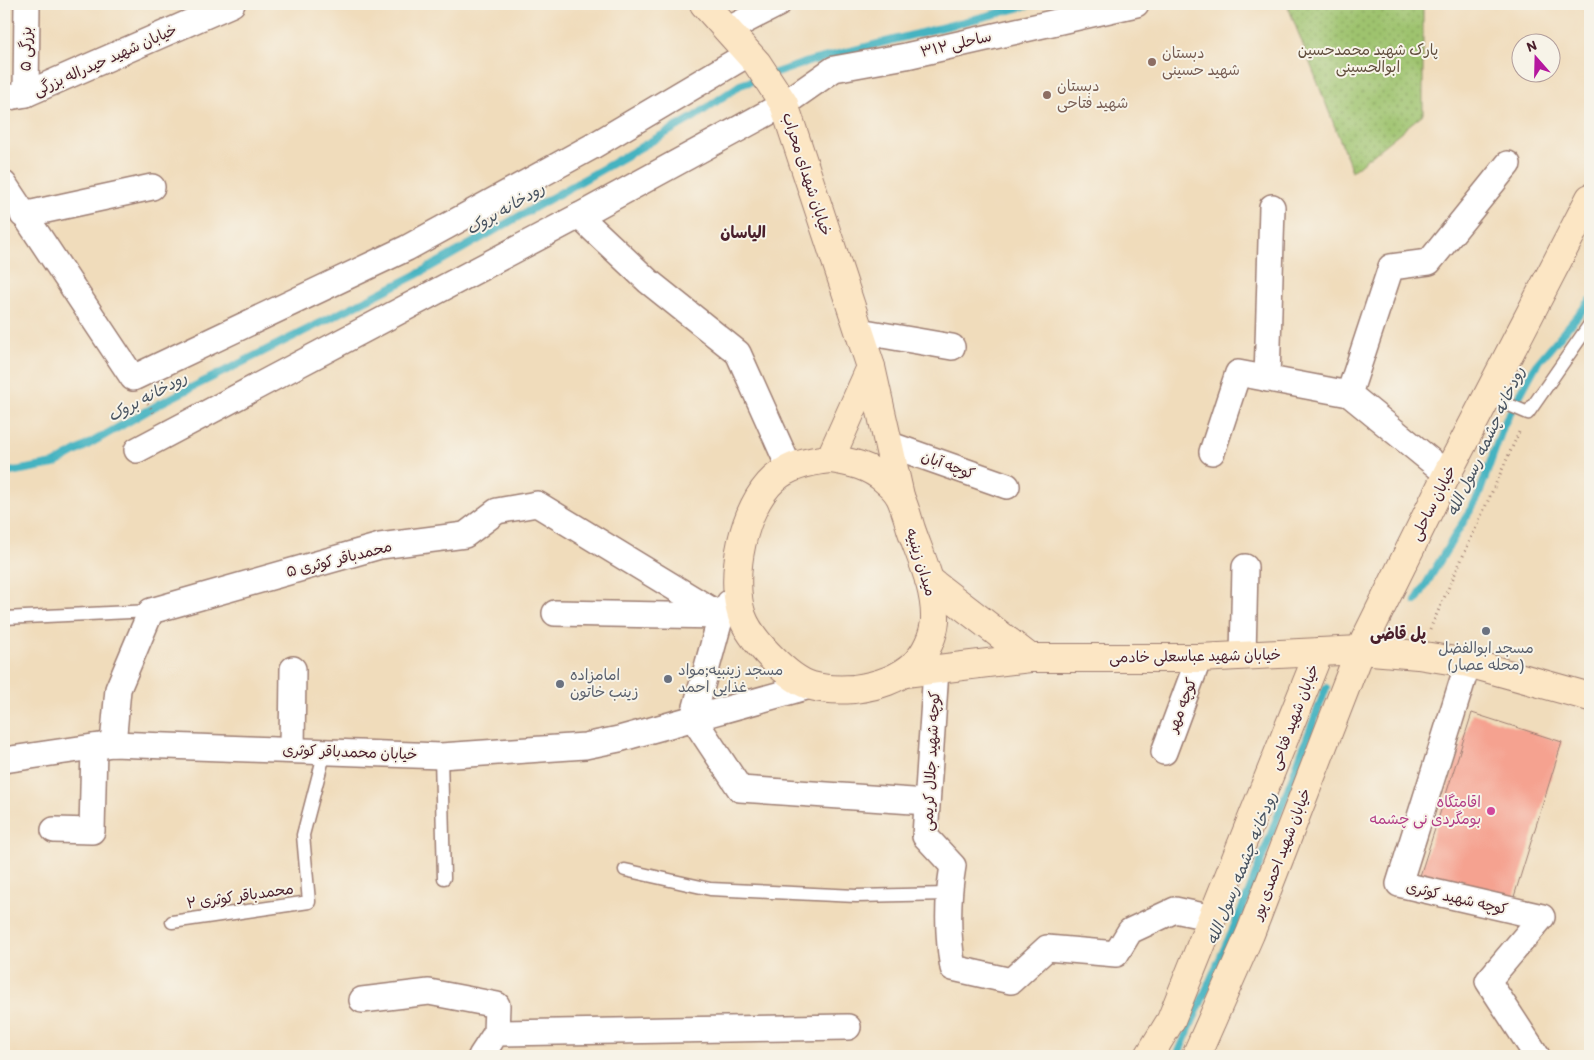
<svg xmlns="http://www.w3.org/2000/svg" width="1594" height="1060" font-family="Itim,'Playpen Sans Arabic',sans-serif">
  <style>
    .park { fill: url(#park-dots); stroke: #74714c }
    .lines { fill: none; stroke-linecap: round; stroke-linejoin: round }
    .stream { stroke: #45b3c1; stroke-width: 8 }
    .building { fill: #f5a290 }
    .lane-casing { stroke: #9d7e73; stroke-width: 15 }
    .street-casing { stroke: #9d7e73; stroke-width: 28 }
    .secondary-casing { stroke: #9d7e73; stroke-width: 30 }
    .path { stroke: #9d7e73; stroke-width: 3; stroke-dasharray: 1 4; stroke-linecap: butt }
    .lane { stroke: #fff; stroke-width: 12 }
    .street { stroke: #fff; stroke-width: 25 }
    .secondary { stroke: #fce6c4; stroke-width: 28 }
    .education-dot { fill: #8d6e63; stroke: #f7f3e8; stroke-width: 2 }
    .worship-dot { fill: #6b7280; stroke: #f7f3e8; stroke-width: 2 }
    .hotel-dot { fill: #d1479c; stroke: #f7f3e8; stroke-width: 2 }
    .labels { text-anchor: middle; stroke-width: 4; stroke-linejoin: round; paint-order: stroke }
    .street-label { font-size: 15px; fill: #4a1f2b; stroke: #f7f3e8 }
    .park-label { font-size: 15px; fill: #63503f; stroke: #f7f3e8 }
    .education-label { font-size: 15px; fill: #785e54; stroke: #f7f3e8; text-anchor: start }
    .worship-label { font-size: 15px; fill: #5b616d; stroke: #f7f3e8; text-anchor: start }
    .hotel-label { font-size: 15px; fill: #b23c85; stroke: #f7f3e8; text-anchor: end }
    .water-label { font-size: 16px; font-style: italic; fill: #485360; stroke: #f7f3e8 }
    .neighbourhood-label { font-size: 16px; font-weight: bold; fill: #4a1f2b; stroke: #f7f3e8 }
  </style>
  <defs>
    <pattern id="park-dots" width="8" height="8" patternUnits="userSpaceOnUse" patternTransform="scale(1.25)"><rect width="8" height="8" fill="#9ec36e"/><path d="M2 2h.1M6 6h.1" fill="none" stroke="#839e5b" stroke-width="1.8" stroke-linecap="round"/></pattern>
  </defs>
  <rect width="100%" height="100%" fill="#f7f3e8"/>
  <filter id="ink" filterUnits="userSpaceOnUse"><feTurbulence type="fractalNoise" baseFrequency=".02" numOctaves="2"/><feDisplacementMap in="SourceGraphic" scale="10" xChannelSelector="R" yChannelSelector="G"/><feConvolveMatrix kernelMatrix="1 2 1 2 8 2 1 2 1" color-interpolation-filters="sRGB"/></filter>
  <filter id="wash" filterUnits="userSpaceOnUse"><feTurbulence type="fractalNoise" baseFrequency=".0096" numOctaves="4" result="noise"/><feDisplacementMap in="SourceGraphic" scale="20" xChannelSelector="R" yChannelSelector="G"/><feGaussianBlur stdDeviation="1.12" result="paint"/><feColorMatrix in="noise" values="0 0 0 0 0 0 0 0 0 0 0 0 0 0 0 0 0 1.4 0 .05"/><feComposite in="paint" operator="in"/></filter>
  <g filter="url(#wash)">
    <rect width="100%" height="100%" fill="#f0dcbb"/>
    <polygon class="park" points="1287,4 1423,4 1423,114 1352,171"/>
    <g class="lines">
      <g class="stream">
        <polyline points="4,473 54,464 161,403 416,275 694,117 740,85 811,61 1033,4"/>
        <polyline points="1416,601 1478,497 1504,424 1536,365 1590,301"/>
        <polyline points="1177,1056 1248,895 1326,688"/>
      </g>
    </g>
    <g id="blocks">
      <polygon class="building" points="1472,713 1562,742 1513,900 1419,879"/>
    </g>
  </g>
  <g filter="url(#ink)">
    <use href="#blocks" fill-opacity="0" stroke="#9d7e73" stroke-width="1"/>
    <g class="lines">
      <defs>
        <g id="lane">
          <polyline points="1488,396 1528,413 1590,324"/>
          <polyline points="4,618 151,611"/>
          <polyline points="441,756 444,878"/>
          <polyline points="625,870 710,889 856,896 948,894"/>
          <polyline points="172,922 309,902 303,835 325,751"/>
        </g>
        <g id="street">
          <polyline points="727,30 778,4"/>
          <polyline points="26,94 27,4"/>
          <polyline points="4,98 26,94 232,4"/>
          <polyline points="4,184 133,378 407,248 593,146 748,54"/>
          <polyline points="23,215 152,187"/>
          <polyline points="579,216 648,281 738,353 790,469"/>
          <polyline points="859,331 952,347"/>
          <polyline points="1267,379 1272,207"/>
          <polyline points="888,444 1007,486"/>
          <polyline points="137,450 579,216 784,104 834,69 906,56 1136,4"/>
          <polyline points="1212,452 1238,373 1349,394"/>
          <polyline points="1447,474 1349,394 1391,267 1429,262 1508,164"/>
          <polyline points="729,603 721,616 693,718 740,789 927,802"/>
          <polyline points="555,613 721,616"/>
          <polyline points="1243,656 1245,567"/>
          <polyline points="1468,663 1399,884 1542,917 1488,981 1537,1056"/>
          <path d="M936,670L925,836L953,866C947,901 947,933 953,968L1011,981L1047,948L1116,954L1130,931L1175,910L1213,918"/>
          <polyline points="113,744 118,689 151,611 380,546 465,535 497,511 537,504 721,616"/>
          <polyline points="292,750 293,669"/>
          <polyline points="1164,752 1199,658"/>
          <polyline points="4,760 113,744 441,756 585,746 619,739 810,686"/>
          <polyline points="54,830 92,831 94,747"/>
          <polyline points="362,1000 429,992 497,1005 496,1033"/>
          <polyline points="481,1056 496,1033 848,1027"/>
        </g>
        <g id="secondary">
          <polyline points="704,4 757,63 784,104 871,367 900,496"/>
          <path d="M830,459C851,462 869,466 885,480C890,484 897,491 900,497C905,507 908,519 911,529C921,558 936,589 935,620C934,635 926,653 915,664C898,680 877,686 854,689C840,690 826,690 812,686C789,680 750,639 742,616C729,577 743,507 774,479C789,465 811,461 830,459Z"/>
          <polyline points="830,459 871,367"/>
          <polyline points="929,580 1030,658"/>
          <polyline points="905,673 1030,658 1199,658 1360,650 1418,655 1468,663 1590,697"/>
          <polyline points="1149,1056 1171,1020 1319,652"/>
          <polyline points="1196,1056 1250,934 1360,650 1447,474 1590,198"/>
        </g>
      </defs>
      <use href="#lane" class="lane-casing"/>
      <use href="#street" class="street-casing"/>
      <use href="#secondary" class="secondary-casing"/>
      <g class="path">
        <polyline points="145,399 154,413"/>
        <polyline points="1430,629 1520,430"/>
      </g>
      <use href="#lane" class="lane"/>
      <use href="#street" class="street"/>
      <use href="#secondary" class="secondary"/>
    </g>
  </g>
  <g class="education-dot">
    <circle cx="1152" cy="62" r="5"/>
    <circle cx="1047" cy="95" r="5"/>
  </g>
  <g class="worship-dot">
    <circle cx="1486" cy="631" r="5"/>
    <circle cx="668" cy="679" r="5"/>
    <circle cx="560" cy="684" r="5"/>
  </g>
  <circle class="hotel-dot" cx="1491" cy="811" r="5"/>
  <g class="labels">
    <g class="street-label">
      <text transform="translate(956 44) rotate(-13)" y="5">ساحلی ۳۱۲</text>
      <text transform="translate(26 49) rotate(-89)" y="5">بزرگی ۵</text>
      <text transform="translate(105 60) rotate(-24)" y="5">خیابان شهید حیدراله بزرگی</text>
      <text transform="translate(807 174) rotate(72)" y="5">خیابان شهدای محراب</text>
      <text transform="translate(948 465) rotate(20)" y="5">کوچه آبان</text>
      <text transform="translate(1433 503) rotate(-63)" y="5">خیابان ساحلی</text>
      <text transform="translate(339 559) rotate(-14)" y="5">محمدباقر کوثری ۵</text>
      <text transform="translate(921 562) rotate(73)" y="5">میدان زینبیه</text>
      <text transform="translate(1195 656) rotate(-1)" y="5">خیابان شهید عباسعلی خادمی</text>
      <text transform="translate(1182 705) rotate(-69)" y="5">کوچه مهر</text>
      <text transform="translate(1294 717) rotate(-69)" y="5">خیابان شهید فتاحی</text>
      <text transform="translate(350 752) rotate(2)" y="5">خیابان محمدباقر کوثری</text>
      <text transform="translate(931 761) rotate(-87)" y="5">کوچه شهید جلال کریمی</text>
      <text transform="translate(1281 854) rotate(-69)" y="5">خیابان شهید احمدی پور</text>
      <text transform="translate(240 896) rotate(-8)" y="5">محمدباقر کوثری ۲</text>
      <text transform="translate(1457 898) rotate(13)" y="5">کوچه شهید کوثری</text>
    </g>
    <g class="park-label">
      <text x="1368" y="55">پارک شهید محمدحسین<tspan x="1368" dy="17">ابوالحسینی</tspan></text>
    </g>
    <g class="education-label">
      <text x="1162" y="58">دبستان<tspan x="1162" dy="17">شهید حسینی</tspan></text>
      <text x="1057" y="91">دبستان<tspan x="1057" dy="17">شهید فتاحی</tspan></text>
    </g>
    <g class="worship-label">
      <text x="1486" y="653" text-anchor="middle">مسجد ابوالفضل<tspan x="1486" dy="17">(محله عصار)</tspan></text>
      <text x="678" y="675">مسجد زینبیه;مواد<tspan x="678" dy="17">غذایی احمد</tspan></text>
      <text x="570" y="680">امامزاده<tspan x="570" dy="17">زینب خاتون</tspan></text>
    </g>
    <g class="hotel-label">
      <text x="1481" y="807">اقامتگاه<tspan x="1481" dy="17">بومگردی نی چشمه</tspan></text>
    </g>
    <g class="water-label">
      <text transform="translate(505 208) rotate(-30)" y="6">رودخانه بروک</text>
      <text transform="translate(147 396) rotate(-28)" y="6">رودخانه بروک</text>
      <text transform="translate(1485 441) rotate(-65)" y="6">رودخانه چشمه رسول الله</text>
      <text transform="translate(1241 868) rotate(-68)" y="6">رودخانه چشمه رسول الله</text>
    </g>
    <g class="neighbourhood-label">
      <text x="743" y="238">الیاسان</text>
      <text x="1398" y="639">پل قاضی</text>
    </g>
  </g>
  <rect width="1594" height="1060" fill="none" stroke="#f7f3e8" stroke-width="20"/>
  <g transform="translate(1536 58) rotate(340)"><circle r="24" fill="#f7f3e8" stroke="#b29e9c"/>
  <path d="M0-4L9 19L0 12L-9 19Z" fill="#b5179e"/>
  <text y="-8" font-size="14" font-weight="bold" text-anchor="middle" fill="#4a1f2b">N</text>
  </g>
</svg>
